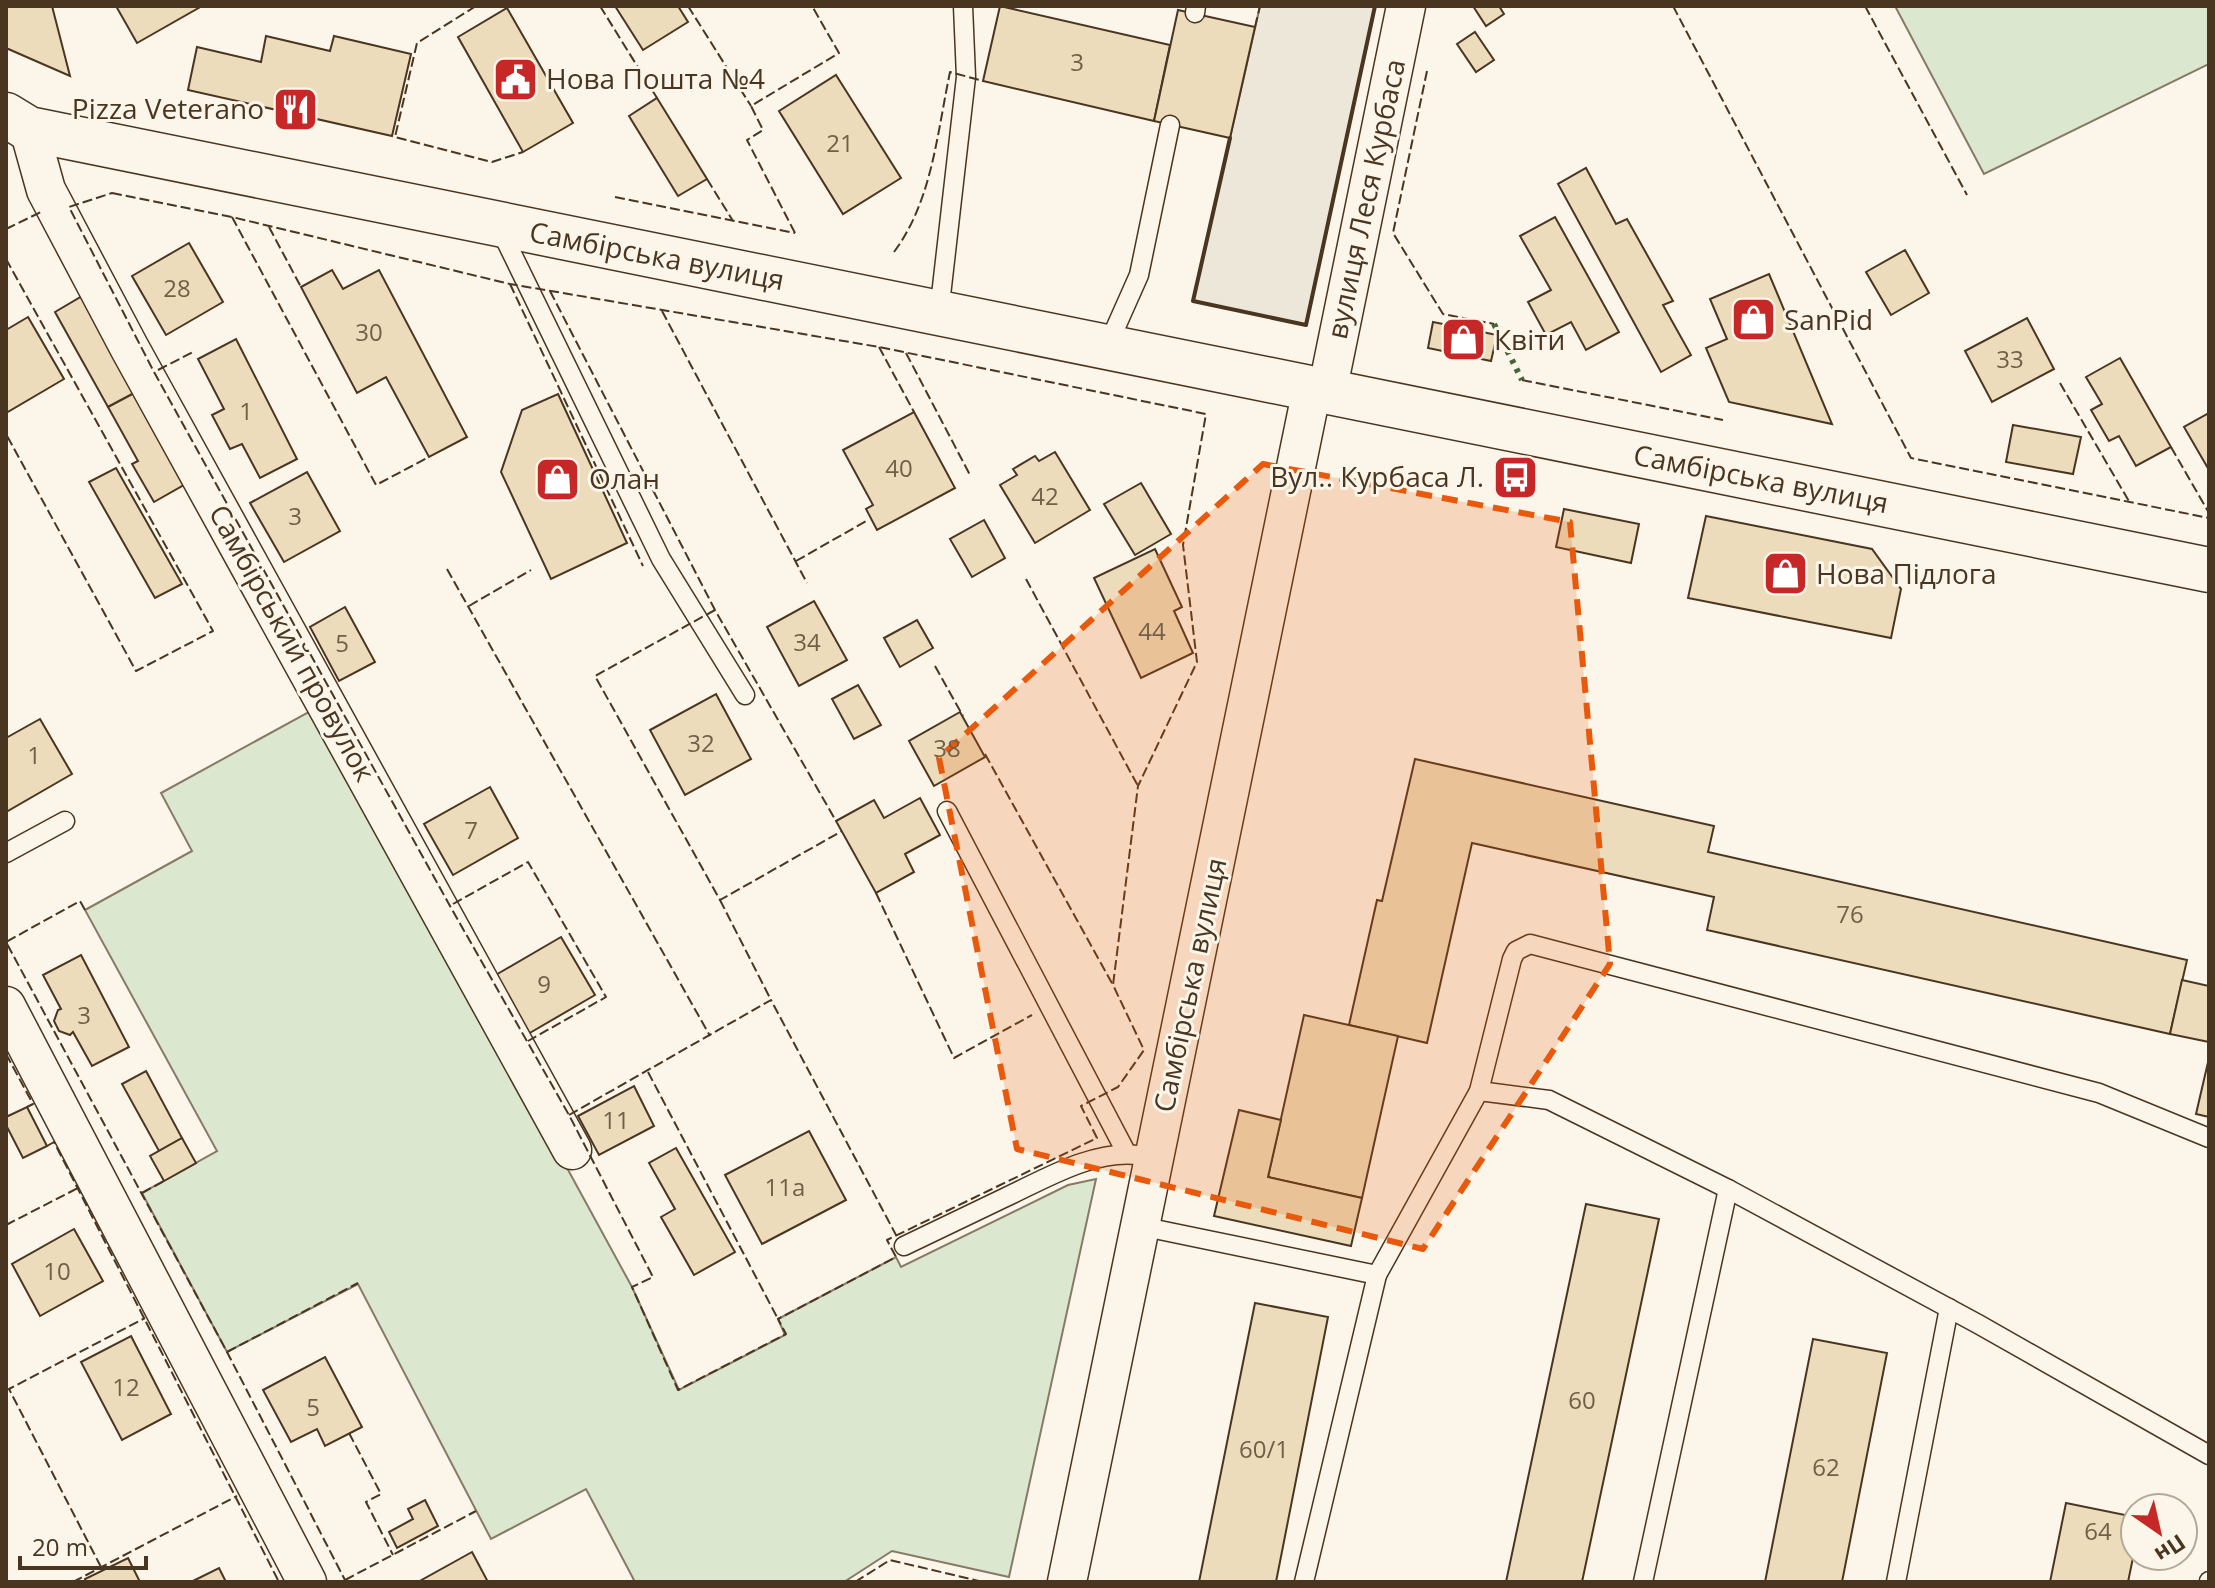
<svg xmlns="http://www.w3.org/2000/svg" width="2215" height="1588" font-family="'Open Sans',sans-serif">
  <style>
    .green { fill: #dce7d0; stroke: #887966; stroke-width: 2 }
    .parking { fill: #ede7d9; stroke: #887966; stroke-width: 2 }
    .building { fill: #ecdcbc; stroke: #4a3520; stroke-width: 2 }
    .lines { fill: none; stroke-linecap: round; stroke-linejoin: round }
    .lane-casing { stroke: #4a3520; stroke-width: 21 }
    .street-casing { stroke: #4a3520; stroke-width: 41 }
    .secondary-casing { stroke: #4a3520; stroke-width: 47 }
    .lane { stroke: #fbf6e9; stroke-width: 18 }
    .street { stroke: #fbf6e9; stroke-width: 38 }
    .secondary { stroke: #fbf6e9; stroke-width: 44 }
    .hedge { stroke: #436837; stroke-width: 6; stroke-dasharray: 4 6; stroke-linecap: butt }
    .fence { stroke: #4a3520; stroke-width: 2; stroke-dasharray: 10 4; stroke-linecap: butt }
    .wall { stroke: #4a3520; stroke-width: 4 }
    .marked { fill: #e8590c; fill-opacity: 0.2; stroke: #e8590c; stroke-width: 6; stroke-dasharray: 16 10; stroke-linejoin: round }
    .labels { text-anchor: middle; stroke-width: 6; stroke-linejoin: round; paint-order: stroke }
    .number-label { font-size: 24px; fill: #725f47 }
    .poi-label { font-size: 28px; fill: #4a3520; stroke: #fbf6e9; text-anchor: start }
    .street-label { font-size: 28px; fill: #4a3520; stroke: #fbf6e9 }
  </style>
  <rect width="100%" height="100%" fill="#fbf6e9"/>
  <g class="green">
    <polygon points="1895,6 2209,6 2209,64 1984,174"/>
    <polygon points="316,708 632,1287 679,1390 785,1335 778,1319 896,1257 901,1267 1068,1185 1096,1179 1009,1577 892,1551 844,1582 635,1582 586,1489 491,1539 358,1284 227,1352 142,1193 217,1151 85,910 192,851 161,793"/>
  </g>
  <polygon class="parking" points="1260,6 1375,6 1306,325 1193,301"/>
  <g class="building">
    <polygon points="6,6 52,6 70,76 6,48"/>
    <polygon points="116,6 202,6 137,43"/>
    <polygon points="615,6 678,6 688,22 643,50"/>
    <polygon points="1000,6 1170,45 1154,121 983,81"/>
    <polygon points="1473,6 1499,6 1504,14 1486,26"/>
    <polygon points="507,8 573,123 523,152 458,37"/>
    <polygon points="1178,10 1255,27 1230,138 1154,121"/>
    <polygon points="1475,32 1494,60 1476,72 1457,44"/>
    <polygon points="266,36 330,51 334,36 411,54 392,136 188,90 197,47 261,62"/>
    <polygon points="836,75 901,178 843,214 779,111"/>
    <polygon points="657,98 707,179 678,196 629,116"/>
    <polygon points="1586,168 1616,224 1627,219 1673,301 1663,305 1691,355 1661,372 1558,184"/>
    <polygon points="1555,217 1619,332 1586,350 1571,322 1546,335 1528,302 1551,290 1520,236"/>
    <polygon points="189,243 223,302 166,335 132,276"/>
    <polygon points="1905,250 1929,293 1891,315 1866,272"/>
    <polygon points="332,270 343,289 379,270 467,437 429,457 386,377 357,393 301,287"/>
    <polygon points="1769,274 1832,424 1729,402 1706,348 1727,339 1710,299"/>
    <polygon points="84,295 138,391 108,407 55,312"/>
    <polygon points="28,317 64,379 6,413 6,330"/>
    <polygon points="2027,318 2054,369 1992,402 1965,351"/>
    <polygon points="1433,322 1497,335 1491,361 1428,348"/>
    <polygon points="236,339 297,459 260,478 242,444 230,449 212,415 224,409 198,359"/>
    <polygon points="2120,358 2171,447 2136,466 2119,436 2109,441 2091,410 2102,404 2086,377"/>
    <polygon points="138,391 189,482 154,502 132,464 138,461 108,407"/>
    <polygon points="558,394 627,543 551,579 501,472 522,410"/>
    <polygon points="914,412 955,488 877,530 866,509 873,505 843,450"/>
    <polygon points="2209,413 2209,470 2184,427"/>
    <polygon points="2013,425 2081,437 2073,474 2006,462"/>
    <polygon points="1055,452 1090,510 1035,543 1000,485 1017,475 1013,469 1035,456 1039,461"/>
    <polygon points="116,468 182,584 155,598 89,482"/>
    <polygon points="307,472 340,531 284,562 250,503"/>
    <polygon points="1141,483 1171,534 1135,555 1104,504"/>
    <polygon points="1564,509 1639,524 1631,563 1556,547"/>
    <polygon points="1706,516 1872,549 1901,589 1891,638 1688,598"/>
    <polygon points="984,520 1005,558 972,577 950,539"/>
    <polygon points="1155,549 1182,607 1174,611 1193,653 1141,678 1094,578"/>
    <polygon points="814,601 847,660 799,686 767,627"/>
    <polygon points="345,607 375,662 339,681 310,627"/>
    <polygon points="917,620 933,648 900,667 884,638"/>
    <polygon points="858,685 881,725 854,739 832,699"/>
    <polygon points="716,694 751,759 685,795 650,730"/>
    <polygon points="960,712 985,757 934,786 909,741"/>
    <polygon points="40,719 72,774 6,812 6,738"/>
    <polygon points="1415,759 1714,826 1708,852 2187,960 2170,1034 1707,930 1714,897 1472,843 1427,1043 1349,1025 1377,900 1382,901"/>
    <polygon points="490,787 518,838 453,875 424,824"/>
    <polygon points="920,798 940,835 905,854 914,872 876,893 836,821 874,800 884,818"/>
    <polygon points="561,937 595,995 528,1034 494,976"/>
    <polygon points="81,955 129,1047 92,1066 73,1032 70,1035 59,1031 54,1021 58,1010 61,1009 43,975"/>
    <polygon points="2182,980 2209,986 2209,1042 2170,1034"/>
    <polygon points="1304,1015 1398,1036 1362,1198 1268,1177"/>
    <polygon points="2209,1058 2209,1117 2196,1114"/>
    <polygon points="146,1071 182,1138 159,1151 122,1084"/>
    <polygon points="634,1086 654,1126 599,1155 578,1116"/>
    <polygon points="27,1107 47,1146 23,1158 6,1125 6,1117"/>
    <polygon points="1239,1110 1281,1120 1268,1177 1362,1198 1351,1246 1214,1216"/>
    <polygon points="809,1131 846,1200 762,1244 725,1175"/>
    <polygon points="182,1138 196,1163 164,1181 150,1156"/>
    <polygon points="676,1148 735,1252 694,1275 661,1217 675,1209 649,1163"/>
    <polygon points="1586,1204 1659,1219 1582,1582 1506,1582"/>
    <polygon points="74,1229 103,1281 40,1316 12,1264"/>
    <polygon points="1255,1303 1328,1317 1276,1582 1199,1582"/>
    <polygon points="131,1336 171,1414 122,1440 81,1362"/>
    <polygon points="1813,1339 1887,1353 1842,1582 1765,1582"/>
    <polygon points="325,1357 362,1427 325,1446 317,1429 291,1442 263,1390"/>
    <polygon points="425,1500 438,1526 397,1548 389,1532 413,1519 408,1509"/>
    <polygon points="2066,1503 2135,1517 2135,1548 2128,1582 2050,1582"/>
    <polygon points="472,1552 488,1582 418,1582"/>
    <polygon points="128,1558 140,1582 86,1582 85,1579"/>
    <polygon points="219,1568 226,1582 191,1582"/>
  </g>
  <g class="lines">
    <defs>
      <g id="lane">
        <polyline points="1195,13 1196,6"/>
        <polyline points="499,227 661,559 745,695"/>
        <polyline points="939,313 966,77 963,6"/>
        <polyline points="1107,347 1139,275 1170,125"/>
        <polyline points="947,811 1127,1154"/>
        <polyline points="6,853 65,821"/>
        <polyline points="1479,1091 1512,959 1516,951 1530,944 2099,1093 2209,1138"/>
        <polyline points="1140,1226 1377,1275 1479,1091 1549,1100 1728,1189 1978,1324 2209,1455"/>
        <path d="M904,1246C938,1230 971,1214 1004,1198C1045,1179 1092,1150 1138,1155"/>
        <polyline points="1304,1582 1377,1275"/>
        <polyline points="1643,1582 1728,1189"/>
        <polyline points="1896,1582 1949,1308"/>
        <polyline points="2209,1582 2209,1581"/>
      </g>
      <g id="street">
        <polyline points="29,129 46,190 129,347 572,1150"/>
        <polyline points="1327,392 1406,6"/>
        <polyline points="6,1006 307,1582"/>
        <polyline points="1067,1582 1312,389"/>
      </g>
      <polyline id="secondary" points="6,115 29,129 2209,570"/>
    </defs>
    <use href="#lane" class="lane-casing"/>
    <use href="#street" class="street-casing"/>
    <use href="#secondary" class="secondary-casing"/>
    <use href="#lane" class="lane"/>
    <use href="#street" class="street"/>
    <use href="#secondary" class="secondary"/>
    <polyline class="hedge" points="1494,324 1522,380"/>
    <g class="fence">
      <polyline points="476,6 417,43 395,137 492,162 523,152"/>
      <polyline points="600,6 657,98"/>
      <polyline points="688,6 751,106"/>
      <polyline points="1673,6 1911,458 2209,518"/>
      <polyline points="1865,6 1967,195"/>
      <polyline points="1255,27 1260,6"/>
      <polyline points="1427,71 1393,233 1443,314 1494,324"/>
      <polyline points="707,179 733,221"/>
      <polygon points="112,193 232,217 510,284 879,347 1206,414 1183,545 1197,662 1138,786 1113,985 1144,1050 1118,1087 1081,1106 1097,1138 887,1240 896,1257 778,1319 786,1334 678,1390 632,1287 653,1277 569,1115 450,906 154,372 69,207"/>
      <polyline points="615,197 795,233"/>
      <polyline points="232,217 376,485 429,457"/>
      <polyline points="269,227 301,287"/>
      <polyline points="6,229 41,212"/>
      <polyline points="795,233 747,140 763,130 751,106 839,53 812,6"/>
      <path d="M894,252C932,201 937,134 950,72L983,81"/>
      <polyline points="6,259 213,631 136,671 6,434"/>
      <polyline points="510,284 643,566"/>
      <polyline points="550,291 715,610 836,821"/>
      <polyline points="662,311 807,583"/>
      <polyline points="879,347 914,412"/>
      <polyline points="906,353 970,475"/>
      <polyline points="158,370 193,352"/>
      <polyline points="1522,380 1723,420"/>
      <polyline points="2060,383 2130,503"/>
      <polyline points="2171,447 2209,513"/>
      <polyline points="796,561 868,520"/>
      <polyline points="447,569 710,1036"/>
      <polyline points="1026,579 1138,786"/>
      <polyline points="469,606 531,570"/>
      <polyline points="715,610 595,676 720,900 842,831"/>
      <polyline points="935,666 963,716"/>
      <polyline points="985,754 1113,985"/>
      <polyline points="876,893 954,1058 1032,1015"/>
      <polyline points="720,900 771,1000"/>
      <polyline points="453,904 528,862 606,997 528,1041"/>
      <polyline points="85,910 80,901 6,942 227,1352 346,1582"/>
      <polyline points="6,1054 33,1104 27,1107"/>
      <polyline points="648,1072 778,1319"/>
      <polyline points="569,1115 771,1000 896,1235"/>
      <polyline points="47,1146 54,1142 279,1582"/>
      <polyline points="142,1193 164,1181"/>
      <polyline points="6,1225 78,1188"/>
      <polyline points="227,1352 358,1283"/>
      <polyline points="349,1433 381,1494 366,1502 393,1555"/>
      <polyline points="101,1567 9,1389 145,1318"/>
      <polyline points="345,1580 476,1511"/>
      <polyline points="73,1582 237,1496"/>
      <polyline points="855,1582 890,1560 983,1582"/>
    </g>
    <polyline class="wall" points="1230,138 1193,301 1306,325 1375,6"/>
  </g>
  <path class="marked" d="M1263,464L1570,522L1610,964L1423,1249L1017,1149L939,758Z"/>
  <defs>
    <symbol id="civic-square" viewBox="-11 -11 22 22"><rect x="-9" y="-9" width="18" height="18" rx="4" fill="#c62828" stroke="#fbf6e9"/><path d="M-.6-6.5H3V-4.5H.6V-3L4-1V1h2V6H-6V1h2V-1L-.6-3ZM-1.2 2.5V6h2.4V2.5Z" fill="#fff"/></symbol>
    <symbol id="restaurant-square" viewBox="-11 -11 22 22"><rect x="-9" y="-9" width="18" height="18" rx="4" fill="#c62828" stroke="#fbf6e9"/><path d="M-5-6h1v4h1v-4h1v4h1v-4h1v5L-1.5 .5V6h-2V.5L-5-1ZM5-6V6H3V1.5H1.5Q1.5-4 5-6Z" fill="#fff"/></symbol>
    <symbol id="shop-square" viewBox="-11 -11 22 22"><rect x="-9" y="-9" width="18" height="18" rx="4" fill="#c62828" stroke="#fbf6e9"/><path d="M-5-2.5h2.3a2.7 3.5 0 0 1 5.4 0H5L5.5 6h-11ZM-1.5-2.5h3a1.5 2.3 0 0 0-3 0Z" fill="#fff"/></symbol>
    <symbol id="bus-square" viewBox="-11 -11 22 22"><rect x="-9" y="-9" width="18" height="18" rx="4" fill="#c62828" stroke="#fbf6e9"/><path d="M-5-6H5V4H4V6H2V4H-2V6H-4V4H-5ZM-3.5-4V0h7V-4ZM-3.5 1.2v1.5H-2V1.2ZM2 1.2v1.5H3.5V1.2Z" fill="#fff"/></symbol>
  </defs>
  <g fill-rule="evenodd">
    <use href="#civic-square" x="490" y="54" width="51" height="51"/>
    <use href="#restaurant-square" x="270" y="84" width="51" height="51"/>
    <use href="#shop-square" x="1728" y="294" width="51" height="51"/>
    <use href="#shop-square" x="1438" y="314" width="51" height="51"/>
    <use href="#bus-square" x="1490" y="452" width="51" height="51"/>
    <use href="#shop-square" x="532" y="454" width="51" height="51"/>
    <use href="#shop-square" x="1760" y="548" width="51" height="51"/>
  </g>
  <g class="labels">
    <g class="number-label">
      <text x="1077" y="71">3</text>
      <text x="840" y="152">21</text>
      <text x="177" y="297">28</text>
      <text x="369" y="341">30</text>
      <text x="2010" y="368">33</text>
      <text x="246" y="420">1</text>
      <text x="899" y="477">40</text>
      <text x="1045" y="505">42</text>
      <text x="295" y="525">3</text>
      <text x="1152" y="640">44</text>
      <text x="807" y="651">34</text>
      <text x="342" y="652">5</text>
      <text x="701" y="752">32</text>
      <text x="947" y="757">38</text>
      <text x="34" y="764">1</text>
      <text x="471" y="839">7</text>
      <text x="1850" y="923">76</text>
      <text x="544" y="993">9</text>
      <text x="84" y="1024">3</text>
      <text x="616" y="1129">11</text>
      <text x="785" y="1196">11а</text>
      <text x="57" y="1280">10</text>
      <text x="126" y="1396">12</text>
      <text x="1582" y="1409">60</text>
      <text x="313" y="1416">5</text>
      <text x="1264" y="1458">60/1</text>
      <text x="1826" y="1476">62</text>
      <text x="2098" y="1540">64</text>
    </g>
    <g class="poi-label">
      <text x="546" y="89">Нова Пошта №4</text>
      <text x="264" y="119" text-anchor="end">Pizza Veterano</text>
      <text x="1784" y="330">SanPid</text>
      <text x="1494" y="350">Квіти</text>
      <text x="1484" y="487" text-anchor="end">Вул.. Курбаса Л.</text>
      <text x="589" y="489">Олан</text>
      <text x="1816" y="584">Нова Підлога</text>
    </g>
    <g class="street-label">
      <text transform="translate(1366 199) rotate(-78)" y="10">вулиця Леся Курбаса</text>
      <text transform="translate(657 256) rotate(11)" y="10">Самбірська вулиця</text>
      <text transform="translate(1761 479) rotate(11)" y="10">Самбірська вулиця</text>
      <text transform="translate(292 643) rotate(61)" y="10">Самбірський провулок</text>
      <text transform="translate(1190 985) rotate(-78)" y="10">Самбірська вулиця</text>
    </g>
  </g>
  <rect width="2215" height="1588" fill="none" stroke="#4a3520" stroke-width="16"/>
  <g transform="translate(2159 1532) rotate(146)"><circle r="38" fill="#fbf6e9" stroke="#b4a999" stroke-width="2"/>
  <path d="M0-6L14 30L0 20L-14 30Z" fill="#c62828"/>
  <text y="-12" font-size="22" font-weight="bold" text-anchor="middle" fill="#4a3520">Пн</text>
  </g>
  <path d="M20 1556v12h126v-12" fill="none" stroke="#4a3520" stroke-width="4"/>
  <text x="32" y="1556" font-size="24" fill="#4a3520" stroke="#fbf6e9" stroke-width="6" paint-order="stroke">20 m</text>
</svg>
